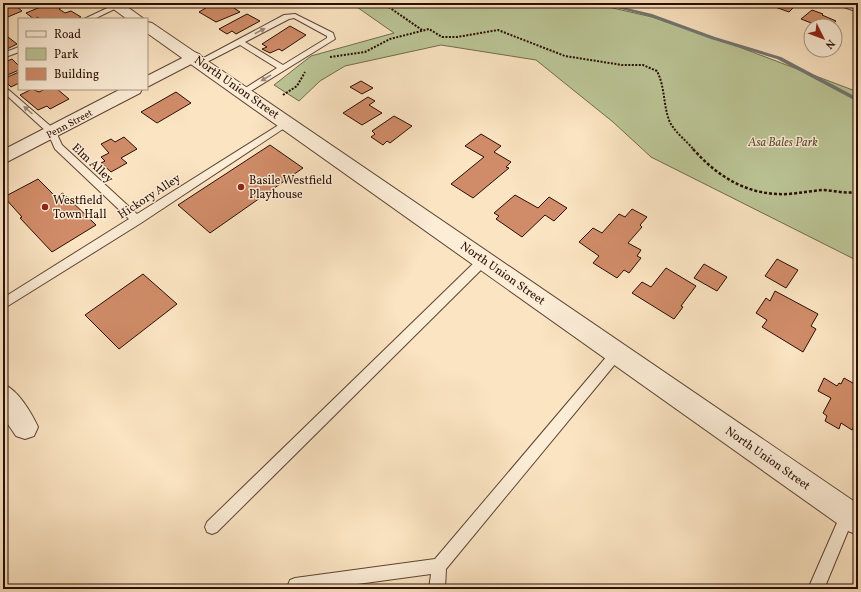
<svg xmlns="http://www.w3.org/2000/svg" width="861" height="592" font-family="Vollkorn,serif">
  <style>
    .green { fill: #bbc596; stroke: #726a4c }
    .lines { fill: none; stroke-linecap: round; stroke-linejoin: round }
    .stream { fill: #727672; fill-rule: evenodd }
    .building { fill: #d08c68; stroke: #2a0e03 }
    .service-casing { stroke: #5e4433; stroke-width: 2 }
    .minor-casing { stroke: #5e4433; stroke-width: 2 }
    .tertiary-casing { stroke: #5e4433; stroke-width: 2 }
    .path-far1 { stroke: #2a0e03; stroke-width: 2; stroke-dasharray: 2 1.5; stroke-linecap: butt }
    .path { stroke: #2a0e03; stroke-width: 2.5; stroke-dasharray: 3 2; stroke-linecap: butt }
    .service { fill: #fcedd7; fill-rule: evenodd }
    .minor { fill: #fcedd7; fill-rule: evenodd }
    .tertiary { fill: #fcedd7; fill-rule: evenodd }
    .oneway { fill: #9e8978 }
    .poi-dot { fill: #8f2418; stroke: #fcedd7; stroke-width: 1.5 }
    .labels { text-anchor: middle; stroke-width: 3; stroke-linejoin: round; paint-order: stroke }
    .far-street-label { font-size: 10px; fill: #2a0e03; stroke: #fcedd7 }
    .street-label { font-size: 12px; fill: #2a0e03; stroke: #fcedd7 }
    .park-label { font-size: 12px; font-style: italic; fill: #5d4e36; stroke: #fcedd7 }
    .poi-label { font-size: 12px; fill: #2a0e03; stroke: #fcedd7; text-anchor: start }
  </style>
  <rect width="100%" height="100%" fill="#fbe4c2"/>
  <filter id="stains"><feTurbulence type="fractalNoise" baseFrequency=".005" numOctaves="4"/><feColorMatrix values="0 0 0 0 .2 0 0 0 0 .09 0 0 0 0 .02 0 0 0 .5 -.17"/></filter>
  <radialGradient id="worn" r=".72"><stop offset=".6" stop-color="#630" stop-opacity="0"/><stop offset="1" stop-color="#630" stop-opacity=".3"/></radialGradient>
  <polygon class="green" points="357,3 591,3 652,17 739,47 858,92 858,261 651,157 613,122 536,60 441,45 345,66 320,81 299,101 274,85 311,56 394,33 354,5"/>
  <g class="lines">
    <polygon class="stream" points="598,3 606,3 652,14 715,37 781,57 858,98 858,102 777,59 711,39 648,16"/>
  </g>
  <g class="building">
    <polygon points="3,3 12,3 22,11 3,19"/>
    <polygon points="33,3 50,3 38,8 32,4"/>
    <polygon points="50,3 67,3 59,9 65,13 71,11 81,17 77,19 40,19 38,17 34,19 26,13"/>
    <polygon points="214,3 234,3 238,6 234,8 240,12 216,22 199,12"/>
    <polygon points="764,3 792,3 796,5 789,12"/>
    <polygon points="812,10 823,14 822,15 836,21 831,26 819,26 801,19"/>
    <polygon points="247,14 260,21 236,34 232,31 227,34 219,29"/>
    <polygon points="290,26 306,35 282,51 279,49 270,53 262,49 267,47 262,44"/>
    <polygon points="8,37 17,44 3,51 3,39"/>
    <polygon points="12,59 19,66 19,70 3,77 3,63"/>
    <polygon points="19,72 19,83 11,87 3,79"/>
    <polygon points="361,81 373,88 362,94 350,87"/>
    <polygon points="32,89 39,92 45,89 57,89 69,99 50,109 47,106 38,110 20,95"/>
    <polygon points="176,92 191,103 157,123 141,112"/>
    <polygon points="368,97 375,101 369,105 382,113 362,125 343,113"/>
    <polygon points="394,116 412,126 390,143 387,141 383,145 371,137 375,134 372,131"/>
    <polygon points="481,134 501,146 494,152 511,162 506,167 509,168 473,198 451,184 484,157 465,146"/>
    <polygon points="124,137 137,149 121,158 127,163 111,172 101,163 105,161 101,157 109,153 101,144 111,139 115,142"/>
    <polygon points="270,145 303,168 210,233 178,205"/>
    <polygon points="38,179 56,197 63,193 96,225 52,252 20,218 22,217 4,197"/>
    <polygon points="515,195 538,208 549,197 567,208 554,221 545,215 522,237 496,219 499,216 494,213"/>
    <polygon points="632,209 647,217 640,225 642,227 628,243 641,250 637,256 641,258 629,273 624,270 617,278 593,263 599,256 579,242 593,228 602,233 619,214 625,217"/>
    <polygon points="777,259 798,270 786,288 765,276"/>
    <polygon points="704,264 727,277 717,291 694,278"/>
    <polygon points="666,268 696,286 681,306 683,307 674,319 632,293 642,282 651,287"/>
    <polygon points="143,274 177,304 119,349 85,315"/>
    <polygon points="775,291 818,314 811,326 816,329 803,352 762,327 767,320 756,313 766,298 770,301"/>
    <polygon points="824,378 837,386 839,383 841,384 844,378 858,386 858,418 852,430 841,423 839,429 825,421 827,416 823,413 831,398 818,391"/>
  </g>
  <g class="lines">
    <defs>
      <g id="service">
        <polygon points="118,3 127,3 94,19 84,19"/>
        <path d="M295,14L333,33L335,39L246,94L243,95L239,92L277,68L240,45L203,64L196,62L284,15ZM294,18L327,36V38L283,65L245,42L289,19Z"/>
        <polygon points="19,47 19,52 3,58 3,53"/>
        <polygon points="3,85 55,130 62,145 137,214 285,121 288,120 292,123 141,223 3,309 3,298 129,219 55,149 48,133 3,92"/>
        <polygon points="484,256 488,257 489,260 488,263 217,532 212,534 207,532 205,527 207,522 480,257"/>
        <polygon points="617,348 621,349 623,353 621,357 446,569 445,589 429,589 431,574 321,589 289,589 288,585 290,580 295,578 435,559 613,349"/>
        <polygon points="848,507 853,509 855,514 824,589 808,589 843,509"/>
      </g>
      <g id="minor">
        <polygon points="839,3 858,3 858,12 841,6"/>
        <polygon points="194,52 199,54 202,57 199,60 147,87 147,76"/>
        <polygon points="121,89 142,89 140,93 3,164 3,150"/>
        <path d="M3,384C18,390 31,412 38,427L34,436L25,439L16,436L3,417Z"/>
      </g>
      <g id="tertiary">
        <polygon points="105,3 122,3 144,19 127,19"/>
        <polygon points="147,22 152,23 858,504 858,535 848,531 147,33"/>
      </g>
    </defs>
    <use href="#service" class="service-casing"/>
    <use href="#minor" class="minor-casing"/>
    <use href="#tertiary" class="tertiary-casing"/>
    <g class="path-far1">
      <polyline points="383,3 422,30"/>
      <path d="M330,57L365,52L390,39L429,29L442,37H457L498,30L565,56L622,65H643L657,71C665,87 663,103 669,120C673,131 687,141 694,150"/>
      <polyline points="283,95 297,86 305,72"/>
    </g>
    <path class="path" d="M693,149C719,178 749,196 788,194C800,193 811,191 822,190C834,190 847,195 858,191"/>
    <use href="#service" class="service"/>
    <use href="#minor" class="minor"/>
    <use href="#tertiary" class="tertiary"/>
  </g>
  <defs><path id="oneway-solid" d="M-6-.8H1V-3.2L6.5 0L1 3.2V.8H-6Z"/></defs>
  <g class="oneway">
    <use href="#oneway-solid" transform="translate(260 31) rotate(-27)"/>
    <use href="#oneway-solid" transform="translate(266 78) rotate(149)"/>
    <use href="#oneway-solid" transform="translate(28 110) rotate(-138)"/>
  </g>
  <g class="poi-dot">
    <circle cx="241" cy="187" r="4"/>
    <circle cx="45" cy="207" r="4"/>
  </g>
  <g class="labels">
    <g class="far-street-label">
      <text transform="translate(69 123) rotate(-28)" y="4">Penn Street</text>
    </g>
    <g class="street-label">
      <text transform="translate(237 87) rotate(35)" y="4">North Union Street</text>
      <text transform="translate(93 163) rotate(43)" y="4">Elm Alley</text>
      <text transform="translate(149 196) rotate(-33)" y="4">Hickory Alley</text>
      <text transform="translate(503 273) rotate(35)" y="4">North Union Street</text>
      <text transform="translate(768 458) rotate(35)" y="4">North Union Street</text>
    </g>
    <g class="park-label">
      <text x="783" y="146">Asa Bales Park</text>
    </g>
    <g class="poi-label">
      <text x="249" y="184">Basile Westfield<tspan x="249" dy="14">Playhouse</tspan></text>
      <text x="53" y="204">Westfield<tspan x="53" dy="14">Town Hall</tspan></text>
    </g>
  </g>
  <rect width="861" height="592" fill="none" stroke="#fbe4c2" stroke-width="16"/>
  <rect x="4" y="4" width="853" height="584" fill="none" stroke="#2a0e03" stroke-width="2"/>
  <rect x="8" y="8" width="845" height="576" fill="none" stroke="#2a0e03"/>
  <rect x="18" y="18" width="130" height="72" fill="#fcedd7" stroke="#a89482"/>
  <rect x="26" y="31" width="20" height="6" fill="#fcedd7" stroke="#a89482"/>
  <text x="54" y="38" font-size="12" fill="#2a0e03">Road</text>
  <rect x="26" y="48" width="20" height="12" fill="#bbc596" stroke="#a89482"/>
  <text x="54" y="58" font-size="12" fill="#2a0e03">Park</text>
  <rect x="26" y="68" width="20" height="12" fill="#d08c68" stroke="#a89482"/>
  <text x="54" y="78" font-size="12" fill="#2a0e03">Building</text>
  <g transform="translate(823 38) rotate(132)"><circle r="19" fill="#fcedd7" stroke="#a89482"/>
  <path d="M0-3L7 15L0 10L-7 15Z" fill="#8f2418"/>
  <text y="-6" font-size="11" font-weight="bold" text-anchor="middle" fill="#2a0e03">N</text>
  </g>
  <rect width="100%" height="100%" filter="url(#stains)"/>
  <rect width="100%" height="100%" fill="url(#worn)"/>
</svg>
